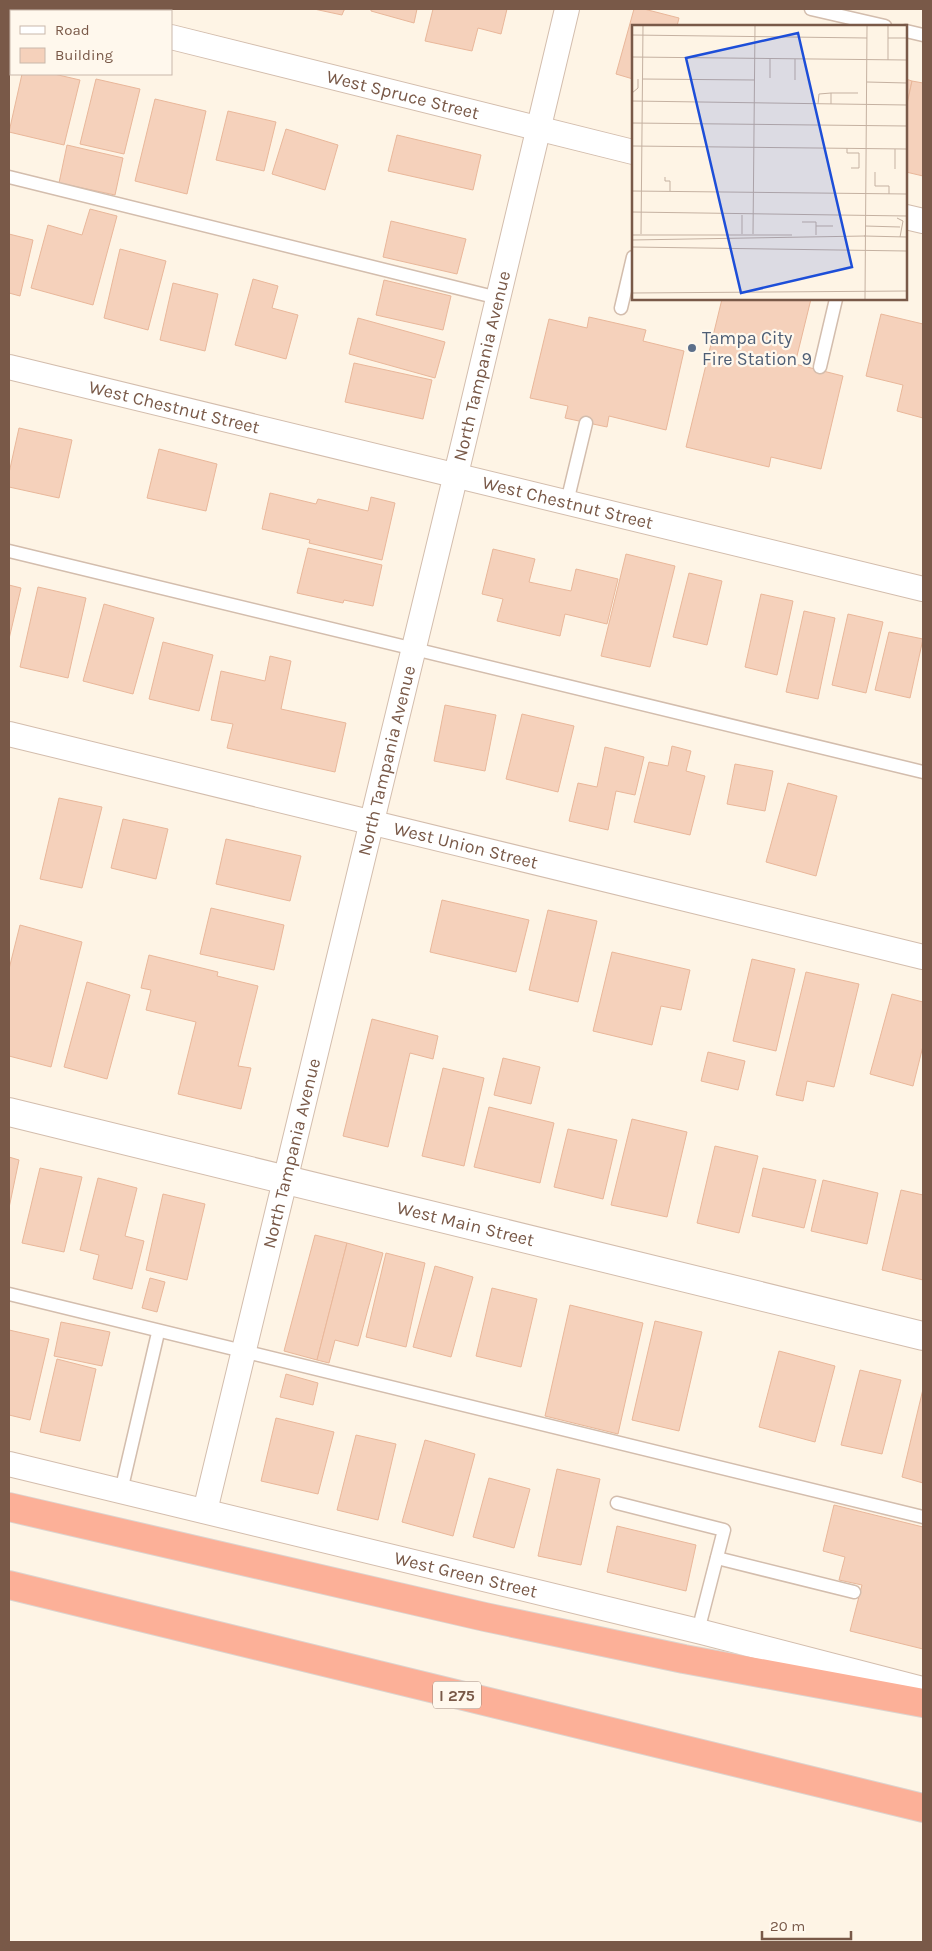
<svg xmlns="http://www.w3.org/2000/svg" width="932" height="1951" font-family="Karla,sans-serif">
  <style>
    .building { fill: #f5d1bb; stroke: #e9b79a }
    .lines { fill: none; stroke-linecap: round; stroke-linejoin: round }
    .service-casing { stroke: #d3bdad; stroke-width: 15 }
    .minor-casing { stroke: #d3bdad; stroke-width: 26 }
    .tertiary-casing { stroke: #d3bdad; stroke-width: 30 }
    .motorway-casing { stroke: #dcd4cf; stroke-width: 30 }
    .service { stroke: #fff; stroke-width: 12 }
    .minor { stroke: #fff; stroke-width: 24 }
    .tertiary { stroke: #fff; stroke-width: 28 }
    .motorway { stroke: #fcb098; stroke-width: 28 }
    .service-dot { fill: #5c6f8a; stroke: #fff8ed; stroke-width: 2 }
    .labels { text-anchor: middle; stroke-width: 4.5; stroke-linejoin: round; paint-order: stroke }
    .shield { fill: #fff8ed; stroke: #a1897a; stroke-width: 1 }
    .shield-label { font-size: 16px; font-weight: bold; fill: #795948 }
    .street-label { font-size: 18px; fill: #795948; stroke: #fff8ed }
    .service-label { font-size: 18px; fill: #4e5e75; stroke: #fff8ed; text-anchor: start }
    .inset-road { fill: none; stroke: #c5b1a1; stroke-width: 1 }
    .view { fill: #1d4ed8; fill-opacity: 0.15; stroke: #1d4ed8; stroke-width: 2.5 }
    .inset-edge { fill: none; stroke: #795948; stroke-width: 2.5 }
  </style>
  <rect width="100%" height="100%" fill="#fef4e5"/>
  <g class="building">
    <polygon points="314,9 346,9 344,10 342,15"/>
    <polygon points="371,9 417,9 414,23 371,11"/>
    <polygon points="433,9 507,9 501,34 478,28 472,51 425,41"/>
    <polygon points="634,9 644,9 679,18 677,26 633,26 633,79 616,74"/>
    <polygon points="22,74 54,74 80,80 64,145 9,132"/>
    <polygon points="96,79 140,89 124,154 80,144"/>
    <polygon points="906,79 912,81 906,109"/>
    <polygon points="912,81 923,83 923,176 906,172 906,109"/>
    <polygon points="155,99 206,111 187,194 135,181"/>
    <polygon points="228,111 276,122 264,171 216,160"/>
    <polygon points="286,129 338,145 325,190 272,174"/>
    <polygon points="397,135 481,155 473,190 388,171"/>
    <polygon points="67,145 123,158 115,195 59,183"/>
    <polygon points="90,209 117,216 93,305 31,288 48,225 82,235"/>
    <polygon points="391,221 466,239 457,274 383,257"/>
    <polygon points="9,234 33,240 20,296 9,293"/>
    <polygon points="120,249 166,261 148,330 104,318"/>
    <polygon points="253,279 278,286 272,308 298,315 286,359 235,345"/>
    <polygon points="384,280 451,296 443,330 376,315"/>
    <polygon points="173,283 218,294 205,351 160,340"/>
    <polygon points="722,299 811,299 795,364 843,376 821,469 771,457 769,467 686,447"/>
    <polygon points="881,314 923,324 923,418 897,411 903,385 866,376"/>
    <polygon points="589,317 646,330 643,341 684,351 666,430 609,416 607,427 565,418 568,406 530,398 549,319 587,328"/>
    <polygon points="358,318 445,342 435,378 349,354"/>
    <polygon points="354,363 432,380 423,419 345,402"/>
    <polygon points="19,428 72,440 59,498 9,487 9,473"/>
    <polygon points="159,449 217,464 206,511 147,498"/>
    <polygon points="270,493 316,504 318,499 368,511 371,497 395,503 382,560 309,543 310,540 262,529"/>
    <polygon points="308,548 382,565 373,606 344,600 343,603 297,593"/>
    <polygon points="493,549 535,559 529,582 571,591 576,569 618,579 607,624 565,614 560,636 497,621 503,599 482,594"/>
    <polygon points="626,554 675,566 650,667 601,656"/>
    <polygon points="689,573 722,581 707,645 673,637"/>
    <polygon points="9,585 21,588 9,639"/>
    <polygon points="38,587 86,598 68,678 20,667"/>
    <polygon points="761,594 793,601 777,675 745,667"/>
    <polygon points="104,604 154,618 133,694 83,681"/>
    <polygon points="804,611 835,618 818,699 786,692"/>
    <polygon points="848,614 883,622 866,693 832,685"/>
    <polygon points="889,632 923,639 910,698 875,690"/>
    <polygon points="163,642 213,655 199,711 149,699"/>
    <polygon points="270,656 291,661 281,709 346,723 335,772 227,748 233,724 211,720 221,671 265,681"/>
    <polygon points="445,705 496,715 485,771 434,761"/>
    <polygon points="522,714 574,726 558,792 506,779"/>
    <polygon points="672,746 691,751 686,771 705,776 690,835 634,822 649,762 668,766"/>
    <polygon points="605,747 644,757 635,795 616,791 608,830 569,821 578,783 597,787"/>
    <polygon points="735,764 773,771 765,811 727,804"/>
    <polygon points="788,783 837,796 816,876 766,862"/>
    <polygon points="59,798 102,807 82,888 40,879"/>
    <polygon points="123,819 168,829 156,879 111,868"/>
    <polygon points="226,839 301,856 290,901 216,884"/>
    <polygon points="442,900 529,920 516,972 430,952"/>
    <polygon points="211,908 284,925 274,970 200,954"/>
    <polygon points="548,910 597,921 578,1002 529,990"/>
    <polygon points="20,925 82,942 51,1067 9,1056 9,969"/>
    <polygon points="612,952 690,970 681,1010 661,1006 652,1045 593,1031"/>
    <polygon points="149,955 218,972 217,976 258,986 238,1066 251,1068 241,1109 178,1094 196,1022 146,1010 151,990 141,988"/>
    <polygon points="752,959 795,969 776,1051 733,1041"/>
    <polygon points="806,972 859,984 834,1087 807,1081 803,1101 776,1095"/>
    <polygon points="87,982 130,995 107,1079 64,1067"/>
    <polygon points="892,994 923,1002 923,1046 913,1086 870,1074"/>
    <polygon points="372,1019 438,1036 433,1059 410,1053 388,1147 343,1136"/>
    <polygon points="708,1052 745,1061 738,1090 701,1081"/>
    <polygon points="503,1058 540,1067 531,1104 494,1095"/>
    <polygon points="443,1068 484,1078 464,1166 422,1156"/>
    <polygon points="489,1107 554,1123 540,1183 474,1167"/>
    <polygon points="632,1119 687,1132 667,1217 611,1205"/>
    <polygon points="568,1129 617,1140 603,1199 554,1187"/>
    <polygon points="715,1146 758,1156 739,1233 697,1223"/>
    <polygon points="9,1157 19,1160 9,1208"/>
    <polygon points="40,1168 82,1177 64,1252 22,1243"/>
    <polygon points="763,1168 816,1180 804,1228 752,1216"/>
    <polygon points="98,1178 137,1188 125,1236 144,1241 132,1289 93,1279 99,1255 80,1250"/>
    <polygon points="823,1180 878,1193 867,1244 811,1231"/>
    <polygon points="901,1190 923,1195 923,1280 882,1270"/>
    <polygon points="163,1194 205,1204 187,1280 146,1270"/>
    <polygon points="315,1235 347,1243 317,1360 284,1351"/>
    <polygon points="347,1243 383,1253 358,1346 335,1340 329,1363 317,1360"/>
    <polygon points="386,1253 425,1263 406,1347 366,1337"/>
    <polygon points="435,1266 473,1277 451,1357 413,1347"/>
    <polygon points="150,1278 165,1282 157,1312 142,1308"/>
    <polygon points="492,1288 537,1299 521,1367 476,1356"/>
    <polygon points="570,1305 643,1323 618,1434 545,1416"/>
    <polygon points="655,1321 702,1332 679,1431 632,1420"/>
    <polygon points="61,1322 110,1332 102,1366 54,1356"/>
    <polygon points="9,1330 49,1339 30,1420 9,1415"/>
    <polygon points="779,1351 835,1366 815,1442 759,1427"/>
    <polygon points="57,1359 96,1369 80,1441 40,1432"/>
    <polygon points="860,1370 901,1380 882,1454 841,1445"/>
    <polygon points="286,1374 318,1383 313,1405 280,1397"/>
    <polygon points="923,1389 923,1483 902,1477"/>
    <polygon points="276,1418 334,1432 318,1494 261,1481"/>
    <polygon points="356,1435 396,1444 378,1520 337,1510"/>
    <polygon points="425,1440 475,1454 453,1536 402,1522"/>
    <polygon points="557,1469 600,1479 581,1565 538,1556"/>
    <polygon points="489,1478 530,1489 514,1548 473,1537"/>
    <polygon points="834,1505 923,1527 923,1649 850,1631 862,1585 839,1580 845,1557 823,1551"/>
    <polygon points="617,1526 696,1545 686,1591 607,1572"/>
  </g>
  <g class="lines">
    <defs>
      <g id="service">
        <polyline points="811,9 885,26"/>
        <polyline points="906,31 923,35"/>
        <polyline points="9,177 498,298"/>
        <polyline points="621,308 633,257"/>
        <polyline points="820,367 836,299"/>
        <polyline points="567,502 586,423"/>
        <polyline points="9,551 923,772"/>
        <polyline points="9,1294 923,1517"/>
        <polyline points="121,1491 157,1337"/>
        <polyline points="617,1503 724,1530 698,1631"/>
        <polyline points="717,1558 854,1592"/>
      </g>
      <g id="minor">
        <polyline points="58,9 68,11"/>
        <path id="s1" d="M171,37L633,152"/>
        <polyline points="906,217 923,221"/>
        <path id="s2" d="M9,367L923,589"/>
        <path id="s3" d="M9,734L923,957"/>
        <path id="s4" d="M9,1464L702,1632L923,1689"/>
        <path id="s5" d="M205,1511L464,441L567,9"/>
      </g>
      <g id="tertiary">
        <path id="s6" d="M9,1112L923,1336"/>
      </g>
      <g id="motorway">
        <polyline points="9,1507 485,1617 684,1659 923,1703"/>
        <polyline points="9,1585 923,1808"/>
      </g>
    </defs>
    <use href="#service" class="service-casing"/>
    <use href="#minor" class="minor-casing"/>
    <use href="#tertiary" class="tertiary-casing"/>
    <use href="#motorway" class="motorway-casing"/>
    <use href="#service" class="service"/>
    <use href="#minor" class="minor"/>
    <use href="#tertiary" class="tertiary"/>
    <use href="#motorway" class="motorway"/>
  </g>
  <circle class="service-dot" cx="692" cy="348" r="5"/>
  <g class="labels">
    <rect class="shield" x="433" y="1681.5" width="48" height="27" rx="4"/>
    <g class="shield-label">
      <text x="457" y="1701">I 275</text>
    </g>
    <g class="street-label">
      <text dy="6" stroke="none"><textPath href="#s1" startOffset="239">West Spruce Street</textPath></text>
      <text dy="6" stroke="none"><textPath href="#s5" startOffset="1178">North Tampania Avenue</textPath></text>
      <text dy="6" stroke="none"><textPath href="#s2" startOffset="170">West Chestnut Street</textPath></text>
      <text dy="6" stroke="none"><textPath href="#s2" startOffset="575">West Chestnut Street</textPath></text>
      <text dy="6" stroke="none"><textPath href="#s5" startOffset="772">North Tampania Avenue</textPath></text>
      <text dy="6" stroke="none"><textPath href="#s3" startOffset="470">West Union Street</textPath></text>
      <text dy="6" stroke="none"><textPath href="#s5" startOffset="368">North Tampania Avenue</textPath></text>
      <text dy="6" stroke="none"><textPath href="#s6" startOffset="470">West Main Street</textPath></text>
      <text dy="6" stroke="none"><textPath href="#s4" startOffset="470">West Green Street</textPath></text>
    </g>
    <g class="service-label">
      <text x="702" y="344">Tampa City<tspan x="702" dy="21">Fire Station 9</tspan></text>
    </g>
  </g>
  <g transform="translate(632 25)">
    <rect width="275" height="275" fill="#fef4e5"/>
    <path class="inset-road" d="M256,1V35M0,10L235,13M256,13H275M0,32L275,35M138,34V53M10,54L123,55M163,55V34M235,57L275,58M0,68L6,63V54M0,76L275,80M186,79L187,69L199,68M199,79V68H226M0,98L275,101M0,121L275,124M215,123V128H227V143H219M263,144V124M243,147V161H257V169M33,152V156H38V166M0,166L275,169M0,187L275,191M265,193L271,196L268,212M170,197H184V210M184,201H201M233,201L268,202M9,209L11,1M110,209V190M121,209L123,1M0,210H160M232,211L275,212M0,215L233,211M0,222L275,226M0,268L275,266M233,274L235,1"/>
    <path class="view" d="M166,8L220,242L109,268L54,33Z"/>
    <rect width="275" height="275" class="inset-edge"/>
  </g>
  <rect width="932" height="1951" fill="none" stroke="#795948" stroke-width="20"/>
  <rect x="10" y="10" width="162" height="65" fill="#fff8ed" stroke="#c9b8ab"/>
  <rect x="20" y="26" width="25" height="8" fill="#ffffff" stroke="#c9b8ab"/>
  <text x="55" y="35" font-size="15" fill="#795948">Road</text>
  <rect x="20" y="48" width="25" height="15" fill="#f5d1bb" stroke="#c9b8ab"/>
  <text x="55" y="60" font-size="15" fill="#795948">Building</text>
  <path d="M762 1931v8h89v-8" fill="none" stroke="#795948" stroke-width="2.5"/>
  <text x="770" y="1931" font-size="15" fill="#795948" stroke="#fff8ed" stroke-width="4" paint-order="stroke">20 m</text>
</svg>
